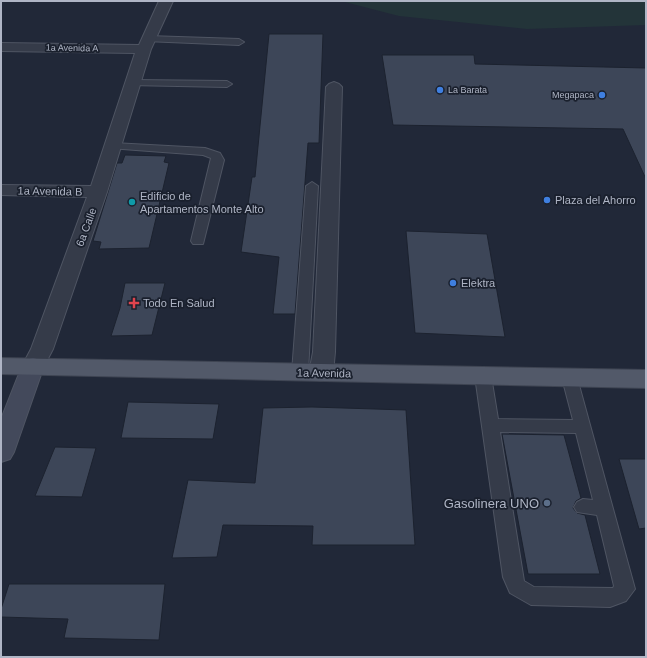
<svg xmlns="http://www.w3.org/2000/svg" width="647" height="658" font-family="Arial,sans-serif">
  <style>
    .green { fill: #233439 }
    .building { fill: #3d4658; stroke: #1c222f }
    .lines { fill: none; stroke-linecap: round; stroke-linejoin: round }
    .lane-casing { stroke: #4f5563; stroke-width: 2 }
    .street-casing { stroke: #4f5563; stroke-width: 2 }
    .secondary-casing { stroke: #4f5563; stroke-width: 2 }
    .primary-casing { stroke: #3e4452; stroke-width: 2 }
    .lane { fill: #353b49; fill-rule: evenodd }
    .street { fill: #353b49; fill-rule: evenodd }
    .secondary { fill: #43495b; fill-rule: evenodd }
    .primary { fill: #525969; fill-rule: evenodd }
    .shop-dot { fill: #3f7fe0; stroke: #1a202d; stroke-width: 1.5 }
    .culture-dot { fill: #0f9aa8; stroke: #1a202d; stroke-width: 1.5 }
    .health-dot { fill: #e0444e; stroke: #1a202d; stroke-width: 1.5 }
    .service-dot { fill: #5c6f8a; stroke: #1a202d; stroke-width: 1.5 }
    .labels { text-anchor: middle; stroke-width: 3.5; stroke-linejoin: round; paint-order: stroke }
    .far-street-label { font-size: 9px; fill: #afb5c5; stroke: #1a202d }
    .far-poi-label { font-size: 9px; fill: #afb5c5; stroke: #1a202d; text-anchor: start }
    .street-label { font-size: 11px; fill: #afb5c5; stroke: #1a202d }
    .poi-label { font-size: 11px; fill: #afb5c5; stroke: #1a202d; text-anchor: start }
    .near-poi-label { font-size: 13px; fill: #afb5c5; stroke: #1a202d; text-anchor: end }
  </style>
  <rect width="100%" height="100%" fill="#212838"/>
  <polygon class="green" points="341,1 646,1 646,25 527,29 399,16"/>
  <g class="building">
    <polygon points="269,34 323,34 319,143 308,143 295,314 273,314 279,257 241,252 252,177 255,177"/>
    <polygon points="382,55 474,55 475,64 646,68 646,179 623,129 393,125"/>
    <polygon points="125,155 166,156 164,162 169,163 149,248 99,249 101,242 93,241 117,163 122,163"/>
    <polygon points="406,231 487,234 505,337 415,333"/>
    <polygon points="125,283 165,283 152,335 111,336 120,308"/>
    <polygon points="128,402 219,404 213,439 121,438"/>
    <polygon points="312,407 406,410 415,545 312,545 313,526 223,525 217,557 172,558 188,480 255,483 263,408"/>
    <polygon points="502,434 564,435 581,498 576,501 573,508 577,513 585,515 600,574 528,574"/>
    <polygon points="55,447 96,448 82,497 35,496"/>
    <polygon points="619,459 646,459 646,528 639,529"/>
    <polygon points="9,584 165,584 159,640 64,638 68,619 1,617 1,609"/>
  </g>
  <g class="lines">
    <defs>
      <g id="lane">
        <polygon points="148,36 239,39 244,42 239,45 145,41 143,39 145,37"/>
        <polygon points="133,80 227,81 232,84 227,87 129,85 128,83 129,81"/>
        <polygon points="113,143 205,148 220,153 224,160 203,244 193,244 191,241 211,158 203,155 109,148 107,146 109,144"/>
        <polygon points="312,182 318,186 308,372 306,376 300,378 294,376 292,372 306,186"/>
        <path d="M483,370L489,372L491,376L498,419L573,420L562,378L564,374L570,372L576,374L635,589L626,601L610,607L531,605L510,593L503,577L475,376L477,372ZM500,432L576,433L593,500L583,499L577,502L574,507L577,512L597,515L614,586L613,588L534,587L524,581Z"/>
      </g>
      <g id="street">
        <polygon points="159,1 173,1 151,49 107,192 53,349 41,372 33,374 25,372 22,366 31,349 87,197 1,195 1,185 91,186 135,53 1,51 1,43 139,45"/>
        <polygon points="334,82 339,84 342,87 335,352 333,373 329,379 321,381 313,379 309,373 313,352 326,87 329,84"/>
      </g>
      <polygon id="secondary" points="33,358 41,360 44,366 14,452 10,459 1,462 1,419 22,366 25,360"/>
      <polygon id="primary" points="1,358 646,370 646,388 1,374"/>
    </defs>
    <use href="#lane" class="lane-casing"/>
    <use href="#street" class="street-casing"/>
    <use href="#secondary" class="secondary-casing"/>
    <use href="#primary" class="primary-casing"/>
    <use href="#lane" class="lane"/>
    <use href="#street" class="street"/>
    <use href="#secondary" class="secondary"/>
    <use href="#primary" class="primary"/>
  </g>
  <g class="shop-dot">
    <circle cx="440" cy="90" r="4"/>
    <circle cx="602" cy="95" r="4"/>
    <circle cx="547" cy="200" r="4"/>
    <circle cx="453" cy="283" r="4"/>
  </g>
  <circle class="culture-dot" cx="132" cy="202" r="4"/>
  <path class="health-dot" d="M132 297h4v4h4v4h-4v4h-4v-4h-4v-4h4z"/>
  <circle class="service-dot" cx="547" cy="503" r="4"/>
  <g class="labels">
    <g class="far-street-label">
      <text transform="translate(72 48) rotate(1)" y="3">1a Avenida A</text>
    </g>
    <g class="far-poi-label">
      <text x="448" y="93">La Barata</text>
      <text x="594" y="98" text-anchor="end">Megapaca</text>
    </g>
    <g class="street-label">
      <text transform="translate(50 191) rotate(1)" y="4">1a Avenida B</text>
      <text transform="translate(86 227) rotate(-70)" y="4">6a Calle</text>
      <text transform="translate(324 373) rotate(1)" y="4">1a Avenida</text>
    </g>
    <g class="poi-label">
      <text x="140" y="200">Edificio de<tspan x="140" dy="13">Apartamentos Monte Alto</tspan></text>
      <text x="555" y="204">Plaza del Ahorro</text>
      <text x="461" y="287">Elektra</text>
      <text x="143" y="307">Todo En Salud</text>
    </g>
    <g class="near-poi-label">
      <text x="539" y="508">Gasolinera UNO</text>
    </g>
  </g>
  <rect width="647" height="658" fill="none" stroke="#afb5c5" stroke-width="4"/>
</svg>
